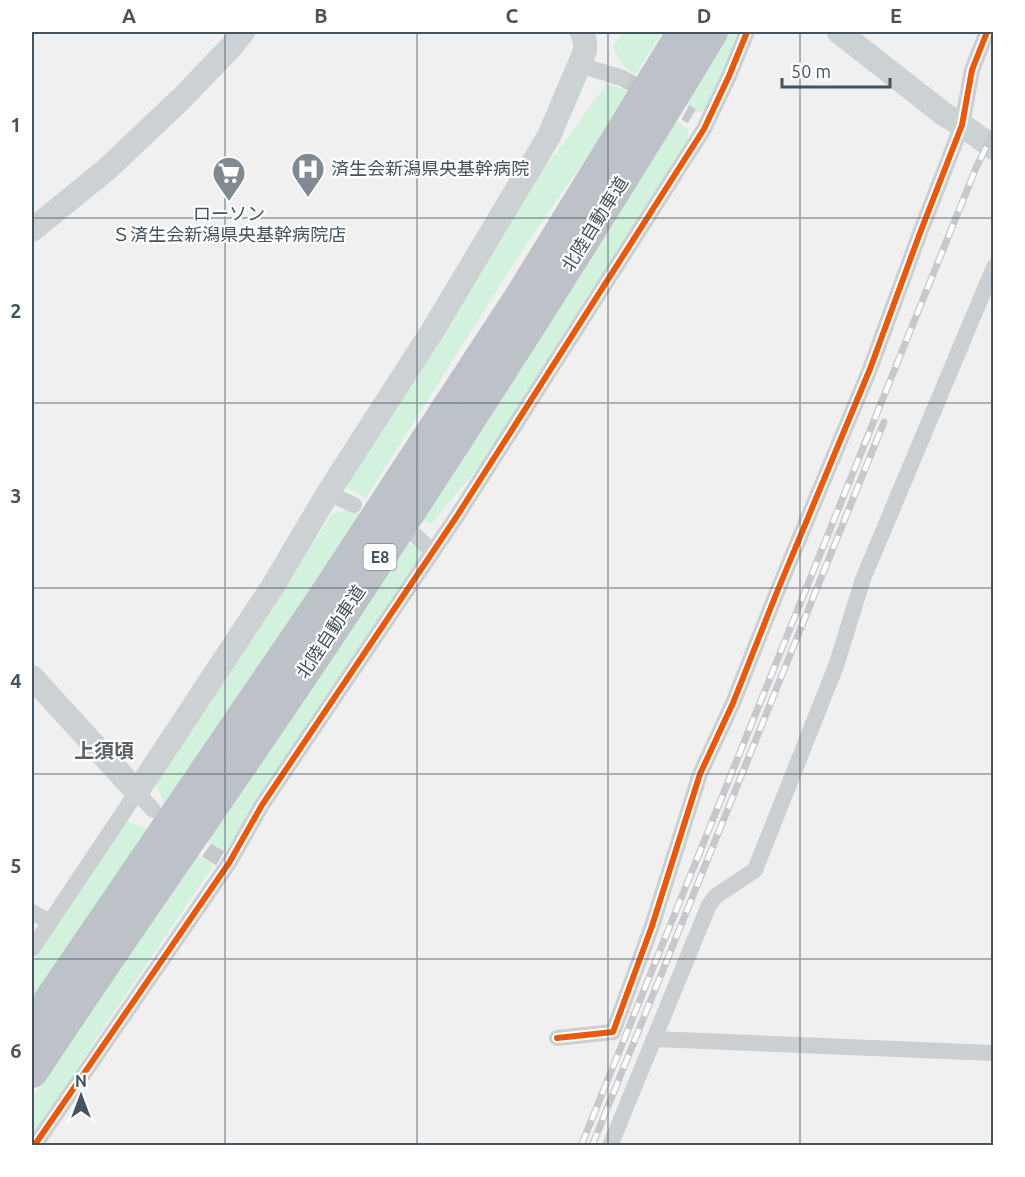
<svg xmlns="http://www.w3.org/2000/svg" width="1025" height="1177" font-family="Ubuntu,'Noto Sans JP',sans-serif">
  <style>
    .green { fill: #d2f2dd }
    .lines { fill: none; stroke-linecap: round; stroke-linejoin: round }
    .street-tunnel { stroke: #c6c9cc; stroke-width: 16; stroke-dasharray: 16 8; stroke-linecap: butt }
    .street { stroke: #cccfd1; stroke-width: 16 }
    .secondary { stroke: #ccd1d4; stroke-width: 24 }
    .highway { stroke: #bcc2c7; stroke-width: 32 }
    .rail-casing { stroke: #c6c8cb; stroke-width: 7 }
    .rail { stroke: #fff; stroke-width: 4.5; stroke-dasharray: 14; stroke-linecap: butt }
    .cycleway-casing { stroke: #fff; stroke-width: 10 }
    .cycleway { stroke: #e8590c; stroke-width: 6 }
    .grid { fill: none; stroke: #45535f; stroke-width: 1.5; stroke-opacity: 0.55 }
    .labels { text-anchor: middle; stroke-width: 4.5; stroke-linejoin: round; paint-order: stroke }
    .shield { fill: #fff; stroke: #7d878f; stroke-width: 1.5 }
    .shield-label { font-size: 16px; font-weight: bold; fill: #45535f }
    .poi-label { font-size: 18px; fill: #45535f; stroke: #fff; text-anchor: start }
    .street-label { font-size: 18px; fill: #45535f; stroke: #fff }
    .neighbourhood-label { font-size: 20px; font-weight: bold; fill: #5b6065; stroke: #fff }
    .neatline { fill: none; stroke: #45535f; stroke-width: 2 }
    .grid-label { font-size: 20px; text-anchor: middle; font-weight: bold; fill: #45535f }
  </style>
  <rect width="100%" height="100%" fill="#f1f0f0"/>
  <g class="green">
    <polygon points="623,32 662,32 636,74 624,67 613,47"/>
    <polygon points="724,32 742,32 707,111 695,112 680,99"/>
    <polygon points="606,84 632,92 523,249 366,498 346,488 390,411 520,196 568,138"/>
    <polygon points="674,119 688,130 688,140 486,458 431,524 415,518"/>
    <polygon points="345,510 354,511 360,515 167,808 155,783 263,623 332,514"/>
    <polygon points="408,543 421,549 425,560 275,781 224,852 207,840"/>
    <polygon points="127,821 151,830 32,1005 32,963"/>
    <polygon points="197,855 211,863 213,866 104,1027 32,1137 32,1098"/>
  </g>
  <g class="lines">
    <g class="street-tunnel">
      <polyline points="622,78 692,116"/>
      <polyline points="187,836 208,851 223,860"/>
    </g>
    <g class="street">
      <polyline points="580,65 622,78"/>
      <polyline points="328,493 354,505"/>
      <polyline points="416,536 433,552"/>
      <polyline points="32,912 50,922"/>
      <polyline points="32,949 137,792 153,810"/>
      <polyline points="557,1038 613,1032 652,926 700,774 733,703 777,592 870,369 920,233 962,125 972,70 987,32"/>
      <polyline points="654,1039 994,1053"/>
      <polyline points="34,1146 229,863 262,805 457,516 704,129 729,76 747,32"/>
      <polyline points="610,1146 709,905 716,896 755,870 836,666 863,579 994,267"/>
    </g>
    <g class="secondary">
      <polyline points="839,32 945,115 962,125 994,148"/>
      <polyline points="32,230 106,170 182,98 231,47 243,32"/>
      <polyline points="32,677 137,792 273,586 328,493 433,330 549,136 585,51 585,42 582,32"/>
    </g>
    <g class="highway">
      <polyline points="32,1026 320,603 522,294 683,32"/>
      <path d="M32,1072C133,919 240,770 341,617C468,424 593,230 712,32"/>
    </g>
    <defs>
      <g id="rail">
        <polyline points="581,1146 976,168 994,131"/>
        <polyline points="592,1146 884,422"/>
      </g>
    </defs>
    <use href="#rail" class="rail-casing"/>
    <use href="#rail" class="rail"/>
    <defs>
      <g id="cycleway">
        <polyline points="557,1038 613,1032 652,926 700,774 733,703 777,592 870,369 920,233 962,125 972,70 987,32"/>
        <polyline points="34,1146 229,863 262,805 457,516 704,129 729,76 747,32"/>
      </g>
    </defs>
    <use href="#cycleway" class="cycleway-casing"/>
    <use href="#cycleway" class="cycleway"/>
  </g>
  <path class="grid" d="M225,32V1146M417,32V1146M608,32V1146M800,32V1146M32,218H994M32,403H994M32,588H994M32,774H994M32,959H994"/>
  <defs>
    <symbol id="hospital-pin" viewBox="-11 -11 22 30"><path d="M0 17L-7.5 6A9.5 9.5 0 1 1 7.5 6Z" fill="#818a92" stroke="#fff"/><path d="M-5-5h3v3.5h4V-5h3V5h-3V1.5h-4V5h-3Z" fill="#fff"/></symbol>
    <symbol id="supermarket-pin" viewBox="-11 -11 22 30"><path d="M0 17L-7.5 6A9.5 9.5 0 1 1 7.5 6Z" fill="#818a92" stroke="#fff"/><path d="M-6-5.5h2.5l.6 2H6L4.5 2H-2.5L-4.4-4H-6ZM-1.5 3.2a1.3 1.3 0 1 0 .1 0ZM3 3.2a1.3 1.3 0 1 0 .1 0Z" fill="#fff"/></symbol>
  </defs>
  <g fill-rule="evenodd">
    <use href="#hospital-pin" x="289" y="150" width="38" height="52"/>
    <use href="#supermarket-pin" x="210" y="154" width="38" height="52"/>
  </g>
  <g class="labels">
    <rect class="shield" x="363.5" y="544" width="33" height="26" rx="4.5"/>
    <g class="shield-label">
      <text x="380" y="563">E8</text>
    </g>
    <g class="poi-label">
      <text x="331" y="175">済生会新潟県央基幹病院</text>
      <text x="229" y="220" text-anchor="middle">ローソン<tspan x="229" dy="21">Ｓ済生会新潟県央基幹病院店</tspan></text>
    </g>
    <g class="street-label">
      <text transform="translate(595 224) rotate(-58)" y="6">北陸自動車道</text>
      <text transform="translate(331 632) rotate(-56)" y="6">北陸自動車道</text>
    </g>
    <g class="neighbourhood-label">
      <text x="104" y="758">上須頃</text>
    </g>
  </g>
  <rect width="1025" height="1177" fill="none" stroke="#ffffff" stroke-width="66"/>
  <g transform="translate(81 1096)" stroke="#ffffff" stroke-width="4.5" paint-order="stroke">
  <path d="M0-4.5L10 22L0 15L-10 22Z" fill="#45535f"/>
  <text y="-9" font-size="16" font-weight="bold" text-anchor="middle" fill="#45535f">N</text>
  </g>
  <path d="M782 78v9h108v-9" fill="none" stroke="#45535f" stroke-width="3"/>
  <text x="791" y="78" font-size="18" fill="#45535f" stroke="#ffffff" stroke-width="4.5" paint-order="stroke">50 m</text>
  <rect x="33" y="33" width="959" height="1111" class="neatline"/>
  <g class="grid-label">
    <text x="129" y="23">A</text>
    <text x="321" y="23">B</text>
    <text x="512" y="23">C</text>
    <text x="704" y="23">D</text>
    <text x="896" y="23">E</text>
    <text x="16" y="132">1</text>
    <text x="16" y="318">2</text>
    <text x="16" y="503">3</text>
    <text x="16" y="688">4</text>
    <text x="16" y="873">5</text>
    <text x="16" y="1058">6</text>
  </g>
</svg>
